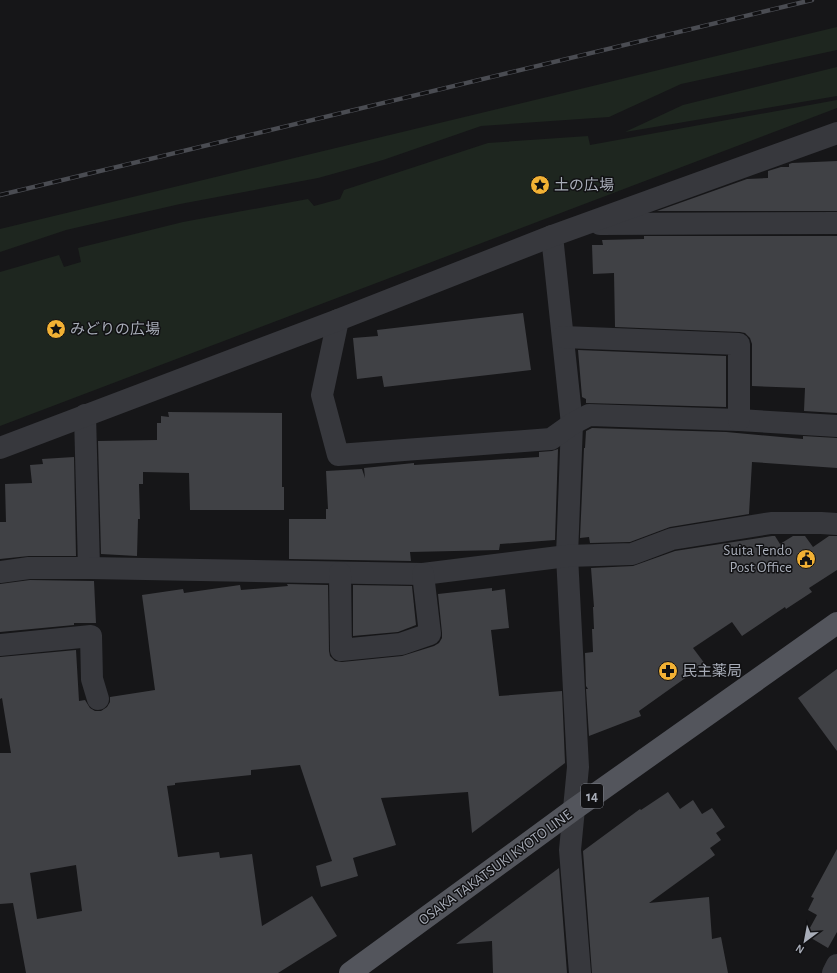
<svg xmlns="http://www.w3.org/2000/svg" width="837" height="973" font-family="'Alegreya Sans','Noto Sans JP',sans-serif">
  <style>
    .green { fill: #1e261f }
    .building { fill: #404145; fill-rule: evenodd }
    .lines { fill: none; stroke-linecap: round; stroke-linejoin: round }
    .minor { stroke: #37383d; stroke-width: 22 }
    .major { stroke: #53555c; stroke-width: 22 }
    .rail-casing { stroke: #4a4c52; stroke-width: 4.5 }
    .rail { stroke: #111113; stroke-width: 3; stroke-dasharray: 9; stroke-linecap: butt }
    .labels { text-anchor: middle; stroke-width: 3; stroke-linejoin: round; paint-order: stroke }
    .shield { fill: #111113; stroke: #7b7e86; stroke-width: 1 }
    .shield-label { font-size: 14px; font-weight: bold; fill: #a8adb8 }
    .poi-label { font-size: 15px; fill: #a8adb8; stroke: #111113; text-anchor: start }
    .street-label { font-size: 15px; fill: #a8adb8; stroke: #111113 }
  </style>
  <rect width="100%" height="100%" fill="#161618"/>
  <g class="green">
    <polygon points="837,27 837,50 681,84 609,117 481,126 383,160 318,178 180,204 66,230 0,252 0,229"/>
    <polygon points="837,67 837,96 625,132 683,105"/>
    <polygon points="837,100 837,108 0,426 0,272 59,255 64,267 81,262 78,248 183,222 308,199 314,206 340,199 344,190 488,143 588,136 590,145"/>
  </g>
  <g class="building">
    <polygon points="837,161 837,211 657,211 747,179 768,178 768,171 781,167 789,167 789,164 792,163"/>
    <polygon points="644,236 837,236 837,413 804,411 805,388 752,386 752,344 750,338 745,333 740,332 615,327 614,273 593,274 592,245 603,245 602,240 644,239"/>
    <polygon points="523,313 531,370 384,387 382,376 357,379 353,338 378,336 377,330"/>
    <polygon points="578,350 726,356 726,407 586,403 586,399 582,397"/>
    <polygon points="168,412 282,413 282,487 284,487 284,510 190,510 189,473 143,472 143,484 139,484 140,519 138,519 137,556 101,554 98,441 157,440 157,423 161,423 161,416 169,417"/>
    <polygon points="592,428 726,432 803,439 803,436 837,438 837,468 752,462 749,514 670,527 630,542 590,543 589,537 580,538 584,448 585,448 586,431"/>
    <polygon points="558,449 555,540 500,544 499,550 410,552 411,561 289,559 289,519 326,519 326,509 328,509 326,471 362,469 365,478 364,468 414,463 414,465 539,457 539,452 552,451"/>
    <polygon points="74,457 76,556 29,556 0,559 0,522 6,522 5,484 32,483 30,465 43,464 42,459"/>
    <polygon points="772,536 775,536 780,544 793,536 805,536 813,547 829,536 837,536 837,570 809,588 812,592 786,609 785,607 742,636 732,622 693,648 705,664 639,711 641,716 589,736 586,689 588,689 586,686 585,653 593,652 592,629 594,629 593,607 594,607 591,568 633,566 675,551"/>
    <polygon points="30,580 94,581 96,623 74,623 74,625 0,632 0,584"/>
    <path d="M287,584L328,585L329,651L330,656L335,661L342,662L402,656L434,646L439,643L442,638V633L438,594L492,588V591L505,589L509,628L491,630L499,696L562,691L565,763L472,833L468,792L381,798L396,845L353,858L358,876L321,887L316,866L332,861L300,765L251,770V775L175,783V785L167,786L178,857L219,852L220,858L252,854L262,926L312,896L337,936L278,973H26L13,903L0,904V753H11L2,698L0,699V657L76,650L79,701L85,700L90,708L95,711H101L107,707L110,702V697L155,690L142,595L183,589L184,593L240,585L241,590L288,586ZM76,865L82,911L37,919L30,873Z"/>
    <polygon points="353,585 412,586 416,625 398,632 353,636"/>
    <polygon points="837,669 837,751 798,698"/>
    <polygon points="668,792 680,809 693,800 702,814 712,808 725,827 716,833 721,840 710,848 715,855 649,903 709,897 712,939 721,937 728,973 592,973 583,851 640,809 641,810"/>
    <polygon points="837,849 837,932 828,948 806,935 817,915 808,910 814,898 811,897"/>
    <polygon points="559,868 567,973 493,973 492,941 456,944"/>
  </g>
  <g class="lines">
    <g class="minor">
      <polyline points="600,224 837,223"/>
      <polyline points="552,236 572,424 567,556 578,767 570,850 580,973"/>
      <polyline points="338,320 322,395 338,455 551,439 572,424 589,415 739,420 837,426"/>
      <polyline points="563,337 739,344 739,420"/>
      <polyline points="85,415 89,568"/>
      <polyline points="0,448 338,320 552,236 837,133"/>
      <polyline points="0,572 29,568 89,568 423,574 567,556 632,554 672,539 771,523 821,523 837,524"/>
      <polyline points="340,573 341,650 401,644 430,634 423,574"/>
      <polyline points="0,645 91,636 92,679 98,699"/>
      <polyline points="833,973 837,965"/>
    </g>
    <polyline class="major" points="350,973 573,810 837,623"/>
    <defs>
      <polyline id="rail" points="0,195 812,0"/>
    </defs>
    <use href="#rail" class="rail-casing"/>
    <use href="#rail" class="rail"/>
  </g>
  <defs>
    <symbol id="sight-disc" viewBox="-11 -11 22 22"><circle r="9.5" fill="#f2b134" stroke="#111113"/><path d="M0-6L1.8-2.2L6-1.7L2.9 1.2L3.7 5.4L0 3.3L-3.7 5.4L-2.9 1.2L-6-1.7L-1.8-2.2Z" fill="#111"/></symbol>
    <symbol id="civic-disc" viewBox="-11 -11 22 22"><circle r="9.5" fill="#f2b134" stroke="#111113"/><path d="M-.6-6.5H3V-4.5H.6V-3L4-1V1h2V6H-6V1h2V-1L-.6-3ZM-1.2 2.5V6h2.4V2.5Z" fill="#111"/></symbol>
    <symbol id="pharmacy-disc" viewBox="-11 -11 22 22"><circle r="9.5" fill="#f2b134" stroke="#111113"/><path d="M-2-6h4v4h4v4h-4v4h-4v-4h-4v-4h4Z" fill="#111"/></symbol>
  </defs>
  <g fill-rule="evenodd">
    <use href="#sight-disc" x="529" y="174" width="22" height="22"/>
    <use href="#sight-disc" x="45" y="318" width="22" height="22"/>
    <use href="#civic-disc" x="795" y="548" width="22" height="22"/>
    <use href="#pharmacy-disc" x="657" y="660" width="22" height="22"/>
  </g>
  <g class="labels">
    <rect class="shield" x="581" y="784" width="22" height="24" rx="3"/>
    <g class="shield-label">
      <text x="592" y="801">14</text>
    </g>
    <g class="poi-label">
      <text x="554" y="190">土の広場</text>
      <text x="70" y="334">みどりの広場</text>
      <text x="792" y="555" text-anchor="end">Suita Tendo<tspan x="792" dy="17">Post Office</tspan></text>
      <text x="682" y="676">民主薬局</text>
    </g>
    <g class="street-label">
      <text transform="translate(495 867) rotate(-36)" y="5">OSAKA TAKATSUKI KYOTO LINE</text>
    </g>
  </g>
  <g transform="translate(805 941) rotate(212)" stroke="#111113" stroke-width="3" paint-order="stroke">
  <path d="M0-3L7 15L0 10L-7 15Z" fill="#a8adb8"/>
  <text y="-6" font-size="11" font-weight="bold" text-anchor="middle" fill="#a8adb8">N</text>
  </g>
</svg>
